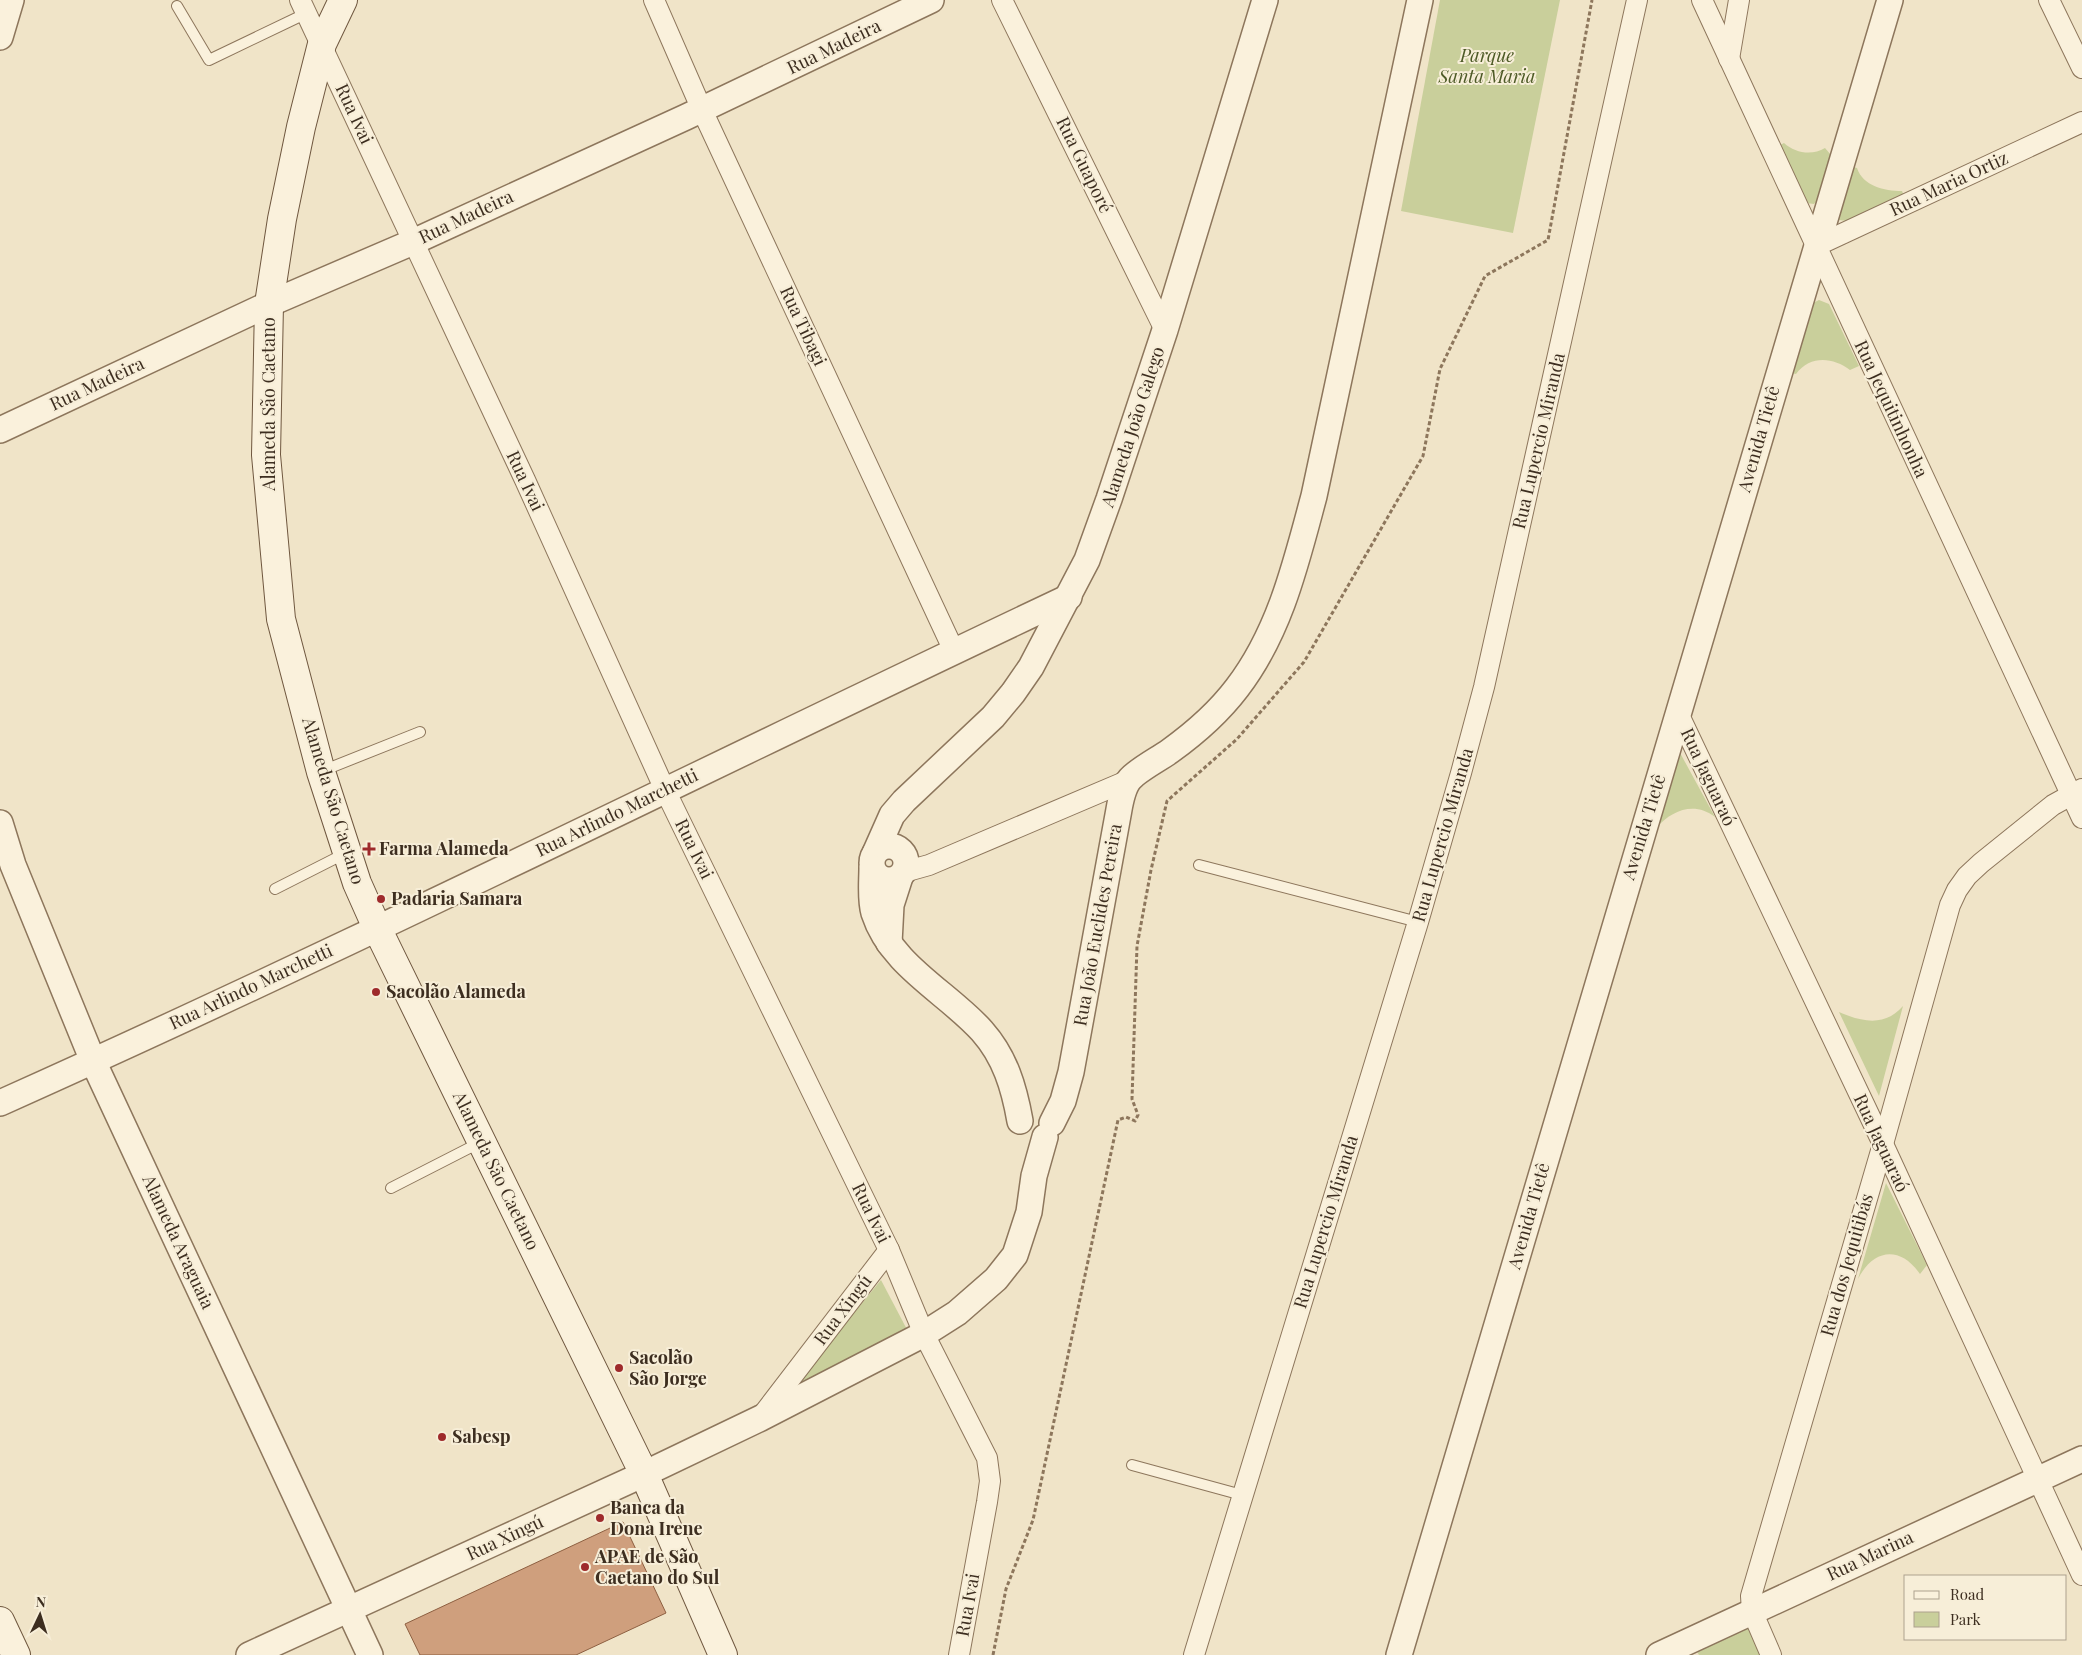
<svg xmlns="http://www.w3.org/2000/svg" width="2082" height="1655" font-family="'Playfair Display',serif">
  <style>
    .green { fill: #c9cf9b }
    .building { fill: #cf9f7d; stroke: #8d5f41 }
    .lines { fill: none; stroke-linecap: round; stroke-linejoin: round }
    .service-casing { stroke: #8d765c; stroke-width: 12 }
    .minor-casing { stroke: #8d765c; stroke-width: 22 }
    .tertiary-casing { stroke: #8d765c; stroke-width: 28 }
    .secondary-casing { stroke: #6f573f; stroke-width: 30 }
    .path { stroke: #8d765c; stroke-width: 3; stroke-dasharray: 4 2.5; stroke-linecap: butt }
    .service { stroke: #faf1dc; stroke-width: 10 }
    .minor { stroke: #faf1dc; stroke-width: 20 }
    .tertiary { stroke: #faf1dc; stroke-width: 25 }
    .secondary { stroke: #faf1dc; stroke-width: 28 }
    .poi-dot { fill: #9e2a2b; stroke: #f7eed8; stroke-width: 2 }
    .labels { text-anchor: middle; stroke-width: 4; stroke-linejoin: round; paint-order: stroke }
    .street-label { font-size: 18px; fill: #3d2e20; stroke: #f7eed8 }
    .park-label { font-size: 18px; font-style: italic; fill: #4d5a26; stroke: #f7eed8 }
    .poi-label { font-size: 18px; font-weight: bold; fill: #3d2e20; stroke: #f7eed8; text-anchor: start }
  </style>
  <rect width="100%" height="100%" fill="#f0e4c8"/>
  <g class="green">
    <polygon points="1440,0 1560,0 1513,233 1401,211"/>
    <path d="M1784,143C1795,153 1812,156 1825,148L1831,155L1818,200L1814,204L1806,203L1778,146Z"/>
    <path d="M1851,166L1857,168C1863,186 1884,191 1902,191L1904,196L1847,221L1839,220L1837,215Z"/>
    <path d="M1819,300L1829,304L1859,366L1850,370C1833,357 1810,355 1796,374L1791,373L1813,303Z"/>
    <path d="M1679,751L1715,817C1695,801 1672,810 1657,827Z"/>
    <path d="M1903,1006L1879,1096L1839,1012C1862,1022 1885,1027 1903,1006Z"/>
    <path d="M1886,1183L1927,1265L1920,1274C1900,1245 1873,1249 1858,1279Z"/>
    <polygon points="881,1280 912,1339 779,1404"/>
    <polygon points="1748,1627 1761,1655 1699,1655 1696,1650"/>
  </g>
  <polygon class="building" points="623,1522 666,1613 576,1655 420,1655 405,1624"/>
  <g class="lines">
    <defs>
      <g id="service">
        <polyline points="177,6 209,60 307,13"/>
        <polyline points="322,771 420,732"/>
        <polyline points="1199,865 1418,922"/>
        <polyline points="275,889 346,853"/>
        <polyline points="391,1188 481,1142"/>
        <polyline points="1132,1465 1242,1495"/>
      </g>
      <g id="minor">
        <polyline points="300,0 525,480 665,790 889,1250 924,1334 987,1458 990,1481 987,1502 959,1655"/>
        <polyline points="654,0 702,110 954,651"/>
        <polyline points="1002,0 1165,330"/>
        <polyline points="1702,0 2082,818"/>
        <polyline points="2049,0 2082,68"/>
        <polyline points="1729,59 1739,0"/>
        <polyline points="1816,246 2082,122"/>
        <polyline points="1678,713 1883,1144 2082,1575"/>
        <polyline points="904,872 929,865 1129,780"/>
        <polyline points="761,1417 889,1250"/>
        <polyline points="1194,1655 1418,922 1461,773 1484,687 1637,0"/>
        <polyline points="1771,1655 1752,1611 1751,1596 1883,1144 1950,905 1957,890 1967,876 1981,863 2053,805 2082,789"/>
      </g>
      <g id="tertiary">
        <polyline points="0,37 11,0"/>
        <polyline points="0,430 269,304 413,242 686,117 931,0"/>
        <polyline points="0,823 13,865 93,1061 370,1655"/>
        <circle cx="889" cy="863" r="17"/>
        <polyline points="876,851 892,815 904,801 993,717 1013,693 1031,667 1087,560 1109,499 1165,330 1265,0"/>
        <path d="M872,868C872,882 870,899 874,913C891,966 947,992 982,1031C1005,1057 1014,1087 1020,1121"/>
        <polyline points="889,943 891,905 900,877"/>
        <path d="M0,1103C360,942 713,765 1069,597"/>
        <path d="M1052,1123L1063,1101L1071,1072L1118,815C1120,804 1122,788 1130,779C1139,769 1159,759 1170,751C1195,733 1218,713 1237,688C1280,632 1296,563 1314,496L1420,0"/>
        <polyline points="249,1655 644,1474 761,1418 924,1334 957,1313 996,1279 1015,1255 1029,1212 1034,1176 1045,1137"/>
        <polyline points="1399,1655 1890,0"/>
        <polyline points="1659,1655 2082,1459"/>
      </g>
      <g id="secondary">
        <polyline points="343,0 322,44 301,127 282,219 269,304 266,455 281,619 321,772 357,883 377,928 644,1474 723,1655"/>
        <polyline points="0,1621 16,1655"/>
      </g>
    </defs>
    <use href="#service" class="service-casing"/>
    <use href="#minor" class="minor-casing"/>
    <use href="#tertiary" class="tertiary-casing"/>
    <use href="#secondary" class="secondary-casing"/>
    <polyline class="path" points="993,1655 1006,1589 1033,1520 1118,1120 1126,1117 1135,1121 1138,1115 1132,1099 1137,946 1151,870 1167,801 1237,739 1304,662 1423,456 1440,369 1485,276 1548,240 1592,0"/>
    <use href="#service" class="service"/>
    <use href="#minor" class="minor"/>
    <use href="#tertiary" class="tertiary"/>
    <use href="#secondary" class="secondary"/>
  </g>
  <g class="poi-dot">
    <path d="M366.5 841.5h5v5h5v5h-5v5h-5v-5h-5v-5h5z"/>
    <circle cx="381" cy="899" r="5"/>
    <circle cx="376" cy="992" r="5"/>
    <circle cx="619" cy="1368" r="5"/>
    <circle cx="442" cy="1437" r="5"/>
    <circle cx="600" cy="1518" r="5"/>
    <circle cx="585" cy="1567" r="5"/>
  </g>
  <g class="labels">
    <g class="street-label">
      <text transform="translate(834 47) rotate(-26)" y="6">Rua Madeira</text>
      <text transform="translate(354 114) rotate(65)" y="6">Rua Ivai</text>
      <text transform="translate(1084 165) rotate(64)" y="6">Rua Guaporé</text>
      <text transform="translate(1949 184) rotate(-25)" y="6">Rua Maria Ortiz</text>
      <text transform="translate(466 217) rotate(-25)" y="6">Rua Madeira</text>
      <text transform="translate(803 326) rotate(65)" y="6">Rua Tibagi</text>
      <text transform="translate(97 384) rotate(-25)" y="6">Rua Madeira</text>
      <text transform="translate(269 404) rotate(-90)" y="6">Alameda São Caetano</text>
      <text transform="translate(1891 409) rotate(65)" y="6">Rua Jequitinhonha</text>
      <text transform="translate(1133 427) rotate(-72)" y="6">Alameda João Galego</text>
      <text transform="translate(1759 439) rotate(-74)" y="6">Avenida Tietê</text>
      <text transform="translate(1539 441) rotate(-77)" y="6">Rua Lupercio Miranda</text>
      <text transform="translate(525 481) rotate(65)" y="6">Rua Ivai</text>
      <text transform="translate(1708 777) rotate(65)" y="6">Rua Jaguaraó</text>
      <text transform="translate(333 801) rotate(73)" y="6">Alameda São Caetano</text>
      <text transform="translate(617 813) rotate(-26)" y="6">Rua Arlindo Marchetti</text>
      <text transform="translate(1644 827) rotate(-73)" y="6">Avenida Tietê</text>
      <text transform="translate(1443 835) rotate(-74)" y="6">Rua Lupercio Miranda</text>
      <text transform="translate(694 849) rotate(64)" y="6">Rua Ivai</text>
      <text transform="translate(1098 925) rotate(-80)" y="6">Rua João Euclides Pereira</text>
      <text transform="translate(251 987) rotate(-25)" y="6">Rua Arlindo Marchetti</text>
      <text transform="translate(1881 1143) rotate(65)" y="6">Rua Jaguaraó</text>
      <text transform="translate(496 1171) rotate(64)" y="6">Alameda São Caetano</text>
      <text transform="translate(871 1213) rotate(64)" y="6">Rua Ivai</text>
      <text transform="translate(1529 1216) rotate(-74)" y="6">Avenida Tietê</text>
      <text transform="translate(1326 1222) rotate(-73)" y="6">Rua Lupercio Miranda</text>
      <text transform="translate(178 1242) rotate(65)" y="6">Alameda Araguaia</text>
      <text transform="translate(1847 1265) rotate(-74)" y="6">Rua dos Jequitibás</text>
      <text transform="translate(843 1310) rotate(-53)" y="6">Rua Xingú</text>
      <text transform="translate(505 1538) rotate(-25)" y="6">Rua Xingú</text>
      <text transform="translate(1870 1556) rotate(-25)" y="6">Rua Marina</text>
      <text transform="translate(968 1605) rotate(-80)" y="6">Rua Ivai</text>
    </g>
    <g class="park-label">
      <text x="1487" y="62">Parque<tspan x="1487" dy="21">Santa Maria</tspan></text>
    </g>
    <g class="poi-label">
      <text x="379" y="855">Farma Alameda</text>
      <text x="391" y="905">Padaria Samara</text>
      <text x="386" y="998">Sacolão Alameda</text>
      <text x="629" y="1364">Sacolão<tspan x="629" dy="21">São Jorge</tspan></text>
      <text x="452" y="1443">Sabesp</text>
      <text x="610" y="1514">Banca da<tspan x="610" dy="21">Dona Irene</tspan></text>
      <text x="595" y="1563">APAE de São<tspan x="595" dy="21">Caetano do Sul</tspan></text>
    </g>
  </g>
  <rect x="1904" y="1575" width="162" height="65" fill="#f7eed8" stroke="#ada18e"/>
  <rect x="1914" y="1591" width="25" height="8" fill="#faf1dc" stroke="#ada18e"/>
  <text x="1950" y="1600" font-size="15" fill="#3d2e20">Road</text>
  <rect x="1914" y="1612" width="25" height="15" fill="#c9cf9b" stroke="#ada18e"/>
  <text x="1950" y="1625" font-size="15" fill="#3d2e20">Park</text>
  <g transform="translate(40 1615) rotate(4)" stroke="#f7eed8" stroke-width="4" paint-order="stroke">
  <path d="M0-4L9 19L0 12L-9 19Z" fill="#3d2e20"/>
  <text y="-8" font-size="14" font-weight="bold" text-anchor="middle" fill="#3d2e20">N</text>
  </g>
</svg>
